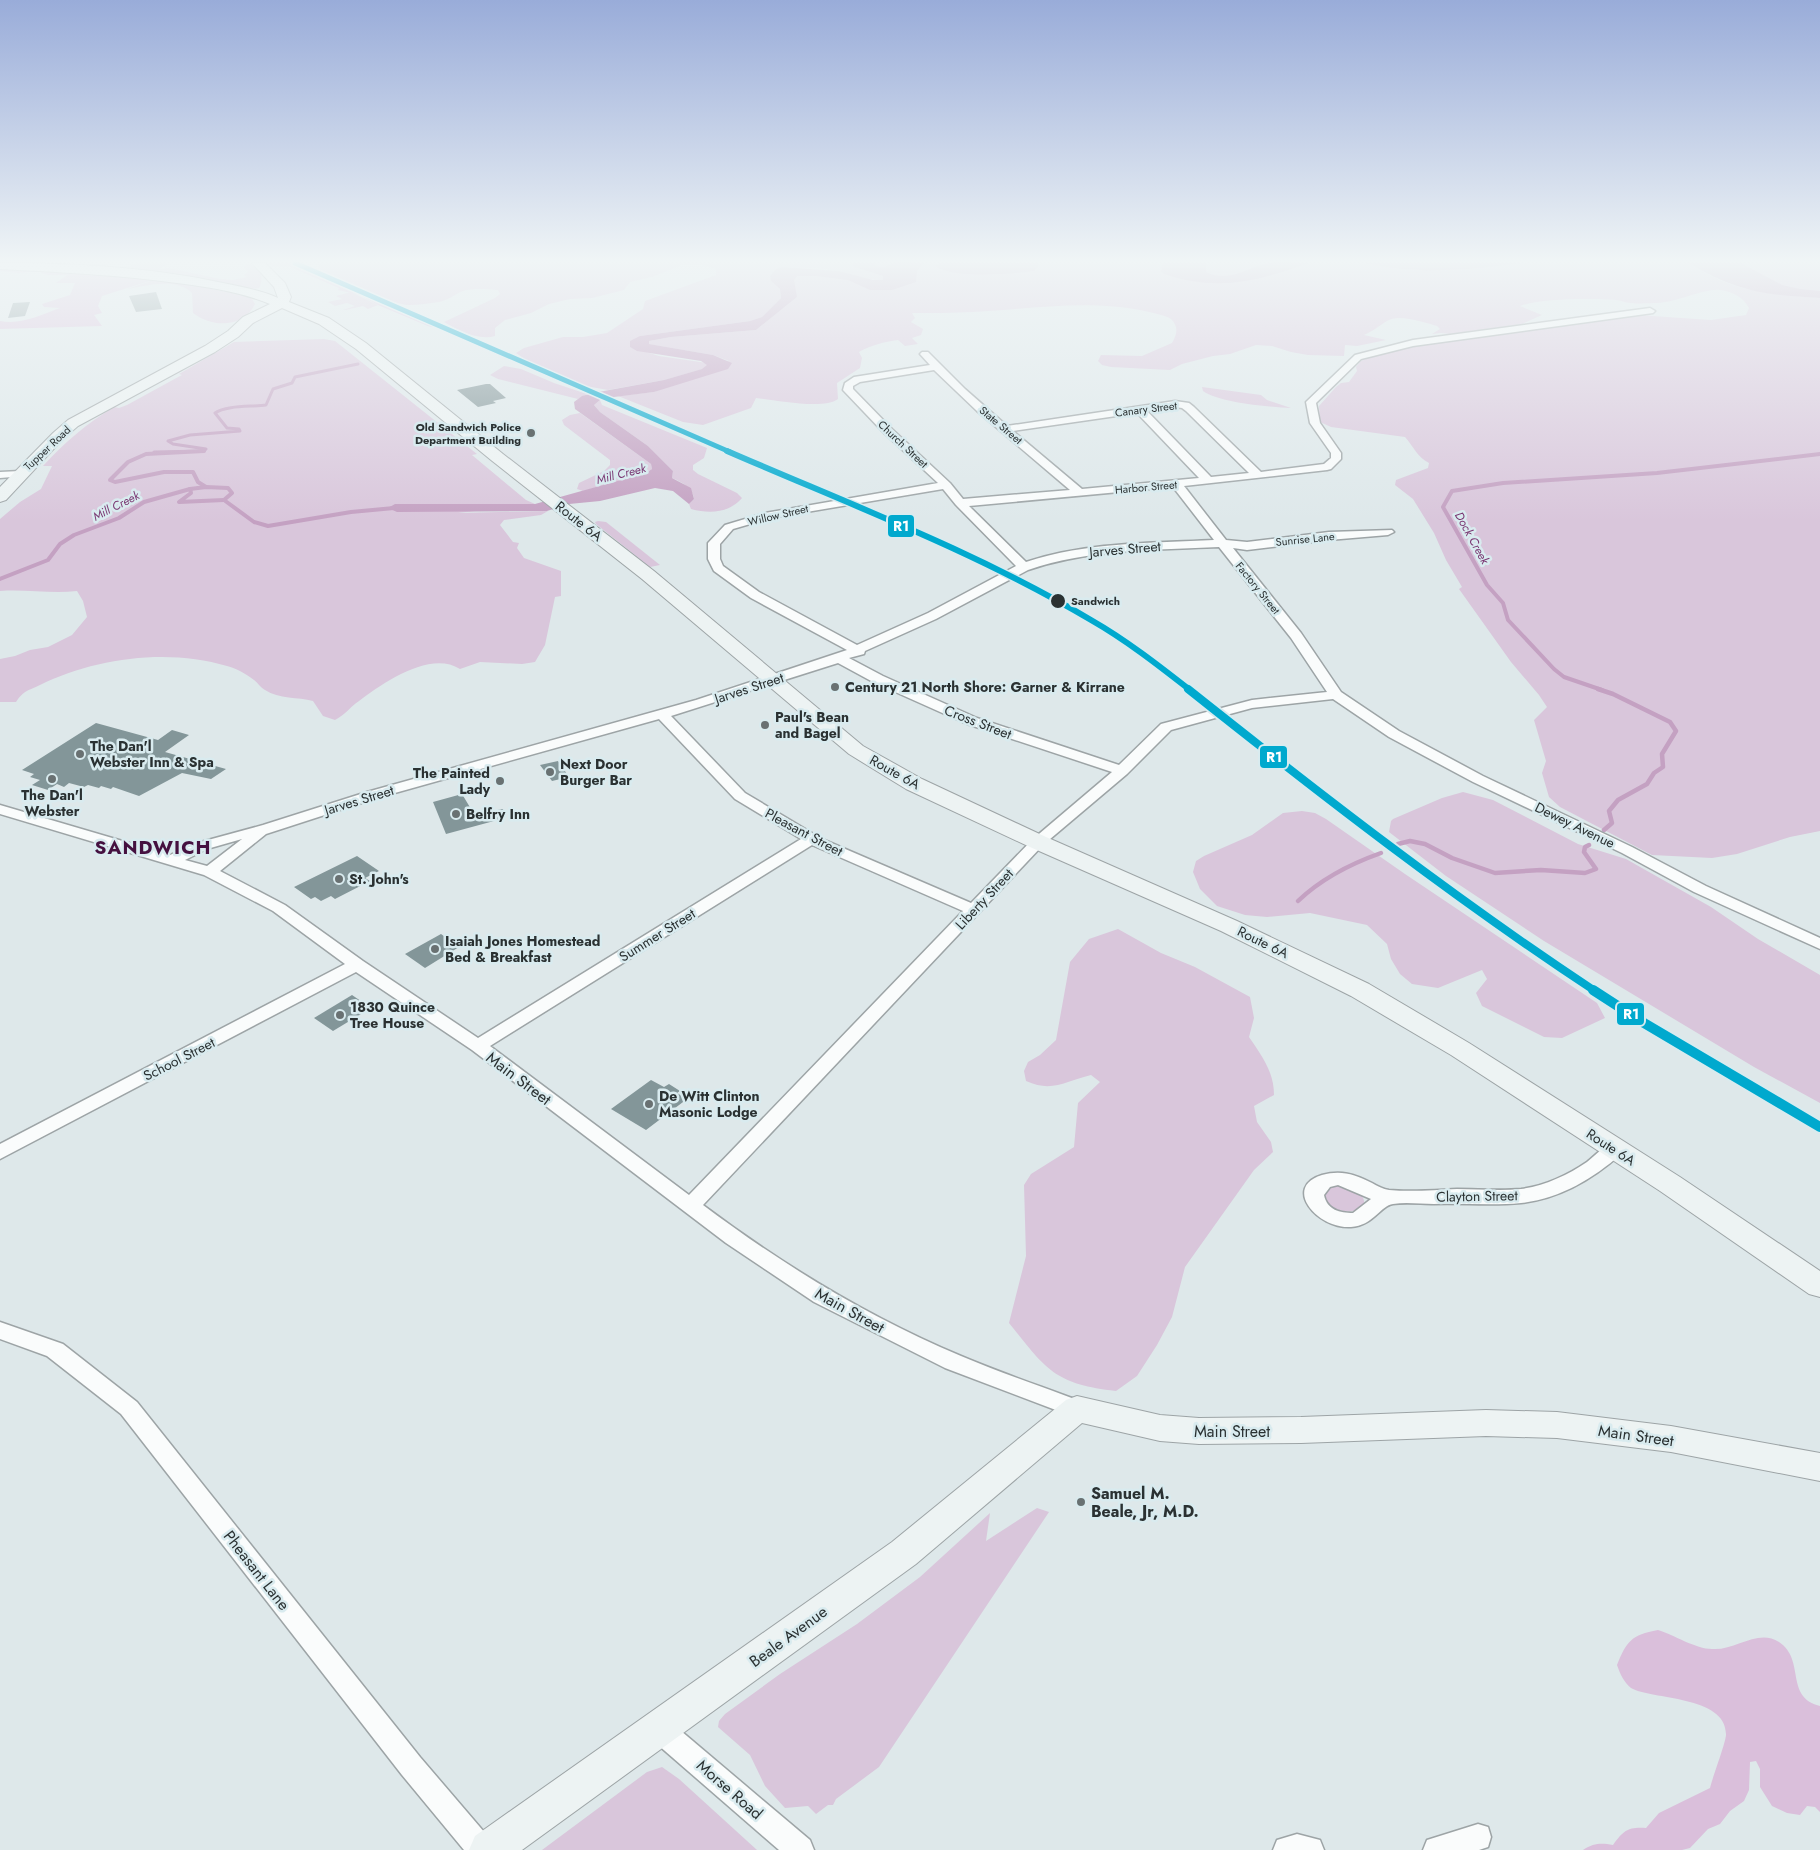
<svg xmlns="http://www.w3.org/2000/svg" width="1820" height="1850" font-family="Jost,sans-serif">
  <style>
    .green { fill: #d9c6db }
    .forest { fill: #dabfdb }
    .water { fill: #c4a1c2 }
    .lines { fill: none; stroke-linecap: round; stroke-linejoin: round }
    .stream-far2 { stroke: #c4a1c2; stroke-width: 3 }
    .stream-far1 { stroke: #c4a1c2; stroke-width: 4 }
    .stream { stroke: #c4a1c2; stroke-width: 4.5 }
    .building { fill: #839699 }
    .minor-casing { stroke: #9da4a6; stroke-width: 3 }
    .secondary-casing { stroke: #9da4a6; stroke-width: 2 }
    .minor { fill: #fafcfc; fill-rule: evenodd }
    .secondary { fill: #edf3f3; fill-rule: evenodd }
    .rail-1-far3-casing { stroke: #d9ebef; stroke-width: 8 }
    .rail-1-far2-casing { stroke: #d9ebef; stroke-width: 9 }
    .rail-1-far1-casing { stroke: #d9ebef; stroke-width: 12 }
    .rail-1-casing { stroke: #d9ebef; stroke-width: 14 }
    .rail-1-far3 { stroke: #00a9ce; stroke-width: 5 }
    .rail-1-far2 { stroke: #00a9ce; stroke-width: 6 }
    .rail-1-far1 { stroke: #00a9ce; stroke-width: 8 }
    .rail-1 { stroke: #00a9ce; stroke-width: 10 }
    .poi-dot { fill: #697172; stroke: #d9ebef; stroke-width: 2 }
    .stop-dot { fill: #2a3132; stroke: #d9ebef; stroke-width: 2 }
    .labels { text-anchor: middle; stroke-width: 5; stroke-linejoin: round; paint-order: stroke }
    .far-street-label { font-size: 11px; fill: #2a3132; stroke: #d9ebef }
    .far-poi-label { font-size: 11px; font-weight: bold; fill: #2a3132; stroke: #d9ebef; text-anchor: end }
    .far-stop-label { font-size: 11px; font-weight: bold; fill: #2a3132; stroke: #d9ebef; text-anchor: start }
    .far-water-label { font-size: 12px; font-style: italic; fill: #7a3772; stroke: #d9ebef }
    .street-label { font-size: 14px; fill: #2a3132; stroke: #d9ebef }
    .poi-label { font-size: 14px; font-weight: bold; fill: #2a3132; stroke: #d9ebef; text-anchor: start }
    .near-street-label { font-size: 16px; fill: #2a3132; stroke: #d9ebef }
    .near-poi-label { font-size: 16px; font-weight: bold; fill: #2a3132; stroke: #d9ebef; text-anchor: start }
    .district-label { font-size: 19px; font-weight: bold; letter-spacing: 1px; fill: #451140; stroke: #d9ebef }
    .line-badge { stroke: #d9ebef; stroke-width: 2 }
    .badge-label { font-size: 14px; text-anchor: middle; font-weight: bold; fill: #fff }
  </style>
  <rect width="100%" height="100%" fill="#dee8ea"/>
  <g class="green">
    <path d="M134,263H169L160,269L169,268L220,279L233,280L247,277L244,275L248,272L243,266L251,264C262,267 264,279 259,288L252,289L198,278L128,269Z"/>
    <path d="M320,263H853L852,265L883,276L884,278L883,280C869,281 855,275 842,272C828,268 788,266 776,269L770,276L771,281L780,289L781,298L762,317L750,321L640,336L630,347L659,356L707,363L708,365L703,369L664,380L608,390L580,385L532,364L516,353L524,348L563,337H583L607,333L643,309L645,301L716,275V269L699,264L682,265L652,277L630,282L624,290L592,298L570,299L549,304L531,313L505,320L495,328V336C478,341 458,330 444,322L495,298L500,294L498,290C488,289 472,288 463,291C455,294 449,300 439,302C429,303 419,305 409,305C392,305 329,279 318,267Z"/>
    <path d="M861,263H1820V295L1701,270C1737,293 1778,295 1820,298V831L1790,837L1737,854L1712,858L1652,855L1560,807L1549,797L1542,773L1546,761L1534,720L1547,707L1539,695L1511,662L1459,589L1462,587L1446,560L1434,533L1413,499L1395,485L1396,480L1428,468L1429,463C1417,457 1414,447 1405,437L1331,427L1320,422L1319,406L1336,387L1341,383L1349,382L1357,371L1356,367L1361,361L1381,353L1436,343L1638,315L1711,320L1746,315L1749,308C1743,297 1733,292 1721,290C1704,288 1679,302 1657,303C1652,303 1635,304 1631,303C1625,303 1621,300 1616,300C1593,298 1540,298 1520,306L1542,315L1522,324L1450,334L1441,333L1432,334L1440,329L1437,326C1426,323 1398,313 1387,321C1379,326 1373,331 1364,335L1386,340L1357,346L1345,345L1344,356L1308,355L1291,352L1272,346L1256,345L1230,354L1213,356L1182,364L1170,370L1111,367L1102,365L1098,361L1101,355L1142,356L1172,343C1177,334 1179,327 1171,319C1165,315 1152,313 1145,311C1086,299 1033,309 973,312C953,313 932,313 912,313L915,318L911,322L923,329L921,335L912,338L918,344L905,346L898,340C884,342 871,345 859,352L862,358L860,368L837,383L838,399C824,410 774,400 756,398L751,408L703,425L683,422L618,396L654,392L729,361L713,355L648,344L649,341L671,337L756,330L797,297L788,286L798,271L887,286L882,271Z"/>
    <path d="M159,278L246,296L252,299L255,304C243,328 213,328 193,313L192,293C176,277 146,286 127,289Z"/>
    <polygon points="351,292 378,305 368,309 363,306 345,310 343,310 355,306 347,303 335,306 328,302 342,299 336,296"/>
    <path d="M324,339L335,341L477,454L472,455L526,500L535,504L458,513L548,511L541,515L504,520L500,525L513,542L519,543L517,548L524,558L561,571V596L555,597L545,645L535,662L522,664L480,662L460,669C430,650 383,683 359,701C349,708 346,714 335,720L323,716L313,701C298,697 279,699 265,690C261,688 258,683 254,680C246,674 236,668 227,666C168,648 94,658 40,685C28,691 24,690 16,702H0V659L15,656L30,650L48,647L72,635L87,617L83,601L77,591C51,594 26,589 0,591V519L20,502L41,489L52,466H43C65,442 86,424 114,407L119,408L127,405L180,376L182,375L179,374L234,342Z"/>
    <polygon points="504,366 521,369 554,383 587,394 578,399 498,379 490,375"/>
    <path d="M1202,387L1261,395L1267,400L1291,408C1270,407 1220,403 1203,391Z"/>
    <path d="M600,400L602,405L707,448L704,458L693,465V470L698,474L737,493L742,498C729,513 710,514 691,509L689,504L694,499C693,488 682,482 672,478L673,471L648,446L600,412L594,405Z"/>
    <polygon points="580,413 651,464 652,469 646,473 583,491 577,489 579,483 604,471 610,465 610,460 564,425 562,420 570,415"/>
    <polygon points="598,521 606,522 660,565 650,567 596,524 595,522"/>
    <polygon points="1463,792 1493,800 1578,844 1626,859 1711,907 1758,939 1820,975 1820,1103 1754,1067 1544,941 1446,876 1389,832 1391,821 1393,819 1442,798"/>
    <polygon points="1302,811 1315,813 1326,819 1405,874 1597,1003 1605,1018 1562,1038 1544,1037 1482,1006 1476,993 1487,979 1482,970 1438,988 1412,984 1400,974 1391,959 1387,944 1367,925 1310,913 1267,917 1245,915 1217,906 1200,889 1193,872 1196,861 1204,856 1252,835 1283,813"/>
    <path d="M1118,929L1161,953L1195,967L1250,997L1254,1018L1249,1037C1262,1056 1274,1072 1274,1095L1254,1106L1257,1122L1271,1142L1273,1152L1254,1170L1185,1267L1172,1317L1157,1345L1137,1376L1116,1391C1054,1384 1046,1369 1009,1323L1026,1256L1024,1185L1031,1174L1074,1147L1078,1103L1100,1082L1091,1075C1066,1081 1052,1093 1026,1081L1024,1071L1028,1062L1040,1055L1056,1040L1070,962L1089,939Z"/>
    <path d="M1342,1185C1347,1187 1356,1189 1360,1194C1375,1209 1345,1219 1328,1204L1325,1195C1328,1187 1334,1186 1342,1185Z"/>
    <polygon points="1037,1508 1049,1512 879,1767 836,1799 833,1805 828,1805 816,1814 808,1806 785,1808 765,1786 750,1755 718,1727 719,1721 725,1714 780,1674 857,1624 920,1577 990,1513 986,1541"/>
    <polygon points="662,1767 679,1779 757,1850 542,1850 647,1772"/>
  </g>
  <g class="forest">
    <polygon points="267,263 293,263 435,324 432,327 428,326 378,305 360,295 338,290 339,288 288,266 273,266"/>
    <path d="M0,267L159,278L102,296L98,306L102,313L94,315L102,326L0,329V321C22,325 40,315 60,308L44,307L42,304L70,295L75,283H56L67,275H48L37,271L18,273L0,271Z"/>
    <path d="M1658,1630C1674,1635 1696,1649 1712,1649C1735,1651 1758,1628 1779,1642C1806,1660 1784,1697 1820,1706V1812L1815,1807L1807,1806L1800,1815L1787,1813L1772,1806L1760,1787V1769L1756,1761L1750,1762L1749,1790L1744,1801L1730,1811L1720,1824L1708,1829L1690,1848L1682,1850H1583C1594,1843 1601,1843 1613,1845C1624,1830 1628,1827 1646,1828L1659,1813L1710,1788C1713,1776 1725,1745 1726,1735C1727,1695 1651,1700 1631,1688C1624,1682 1620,1674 1617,1665C1627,1641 1631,1635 1658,1630Z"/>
  </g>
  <g class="water">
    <path d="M853,263H875V265C886,270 885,265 894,263C902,260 915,263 924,263L917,271L916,282L892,290H870L848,280L816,276H797L794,280L797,297L756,330L671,337L649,341V344L713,355L732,363L728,369L654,392L614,397L600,400L594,405L600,412L648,446L673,471L672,478L691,488L694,499L689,504L673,491L655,488L600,501L569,504L547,511L397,512L388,508L395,504H535L646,473L652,469L651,464L575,409L574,402L582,396L593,393L664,380L702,369L707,365L701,361L637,351L630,347V341L640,336L750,321L762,317L781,298L780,289L771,281L770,276L776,269L782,267L839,271L873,280H883V276L855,267L852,265Z"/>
    <path d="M941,263H1038V267L1034,271C1012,274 952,279 935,266Z"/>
    <path d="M1163,263H1206V272C1232,284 1247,266 1270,263C1282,261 1296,263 1309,263C1258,281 1218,292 1164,274L1161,271Z"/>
    <path d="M1365,263H1521C1470,270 1416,275 1365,263Z"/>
    <path d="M1689,263H1741L1782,285L1800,289L1820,291V298C1765,295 1737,292 1689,263Z"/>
  </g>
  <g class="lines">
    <path class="stream-far2" d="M154,452L204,451L206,449L173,444L168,441L190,435L240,431L239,429L227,428L215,413C226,405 251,407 266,405L273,389L292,383L295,377L358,364"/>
    <g class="stream-far1">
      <polyline points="204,451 146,454 128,462 110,480 115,482 164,472 193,472 198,482 206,487"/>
      <polyline points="190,489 191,493 179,502 224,500"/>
      <polyline points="0,579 48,560 60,544 74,535 119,518 144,502 190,489 206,487 228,488 232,493 224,500 254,522 268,526 351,512 394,508"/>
      <polyline points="1602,690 1564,677 1554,669 1508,620 1503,603 1487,585 1443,507 1452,491 1503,483 1657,473 1820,454"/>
    </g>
    <g class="stream">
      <polyline points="1598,689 1613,694 1670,722 1676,731 1662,754 1663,767 1654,773 1647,784 1618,800 1609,811 1612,823 1604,830"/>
      <polyline points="1398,844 1410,841 1425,844 1452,858 1495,873 1541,870 1585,873 1596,869 1584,852 1585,847 1589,845"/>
      <path d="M1298,901C1322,878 1350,864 1381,853"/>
    </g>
  </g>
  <g class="building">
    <polygon points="156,292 162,309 136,312 129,296"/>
    <polygon points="30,302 25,316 8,318 13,303"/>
    <polygon points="486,384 490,384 506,398 493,401 496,403 478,407 457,390"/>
    <polygon points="96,723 158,740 172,730 189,735 165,752 226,769 211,779 182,773 139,796 113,787 111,789 101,786 99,788 88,785 84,787 69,783 64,787 57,784 48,790 32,785 40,780 30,777 34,774 22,770"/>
    <polygon points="558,761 569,777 552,781 540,765"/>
    <polygon points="462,794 474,814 503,809 505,818 446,834 433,802"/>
    <polygon points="357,856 379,871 365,878 370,881 335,899 331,896 321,901 315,897 311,899 294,887"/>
    <polygon points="441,934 459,947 425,968 405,954"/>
    <polygon points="352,995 371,1008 333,1031 314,1018"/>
    <polygon points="651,1080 664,1087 669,1084 680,1091 677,1093 687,1099 646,1130 611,1109"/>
  </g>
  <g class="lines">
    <defs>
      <g id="minor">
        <path d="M1650,308L1655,311L1653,313L1413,346L1361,359L1316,403L1320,423L1341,453V459L1331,469L1327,470L1184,486L1226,540L1247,542L1329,532L1392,530L1394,532L1388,535L1329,540L1247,550L1233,548L1301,633L1341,692L1399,731L1483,776L1632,847L1706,886L1820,938V949L1694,892L1622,853L1473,782L1389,737L1333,699L1252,708L1171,730L1127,774L1043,845L703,1205C783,1265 868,1317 961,1356C1001,1373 1043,1387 1085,1403L1088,1409L1085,1415L1077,1418L1069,1415L945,1368L814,1302L726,1243L472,1050L356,972L0,1159V1144L345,964L273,911L204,875L0,814V805L170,855L197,843L263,825L367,792L696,700L847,650L751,598L714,571L708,559V543L725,525L765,513L938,483L884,433L843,390L845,383L854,377L930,365L920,354L922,352H928L965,389L1007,426L1175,401L1189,403L1194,407L1261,472L1324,464L1331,458V453L1310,423L1306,402L1355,355L1413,340ZM934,370L977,411L1070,490L963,499L950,483L892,429L853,389V386L860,382ZM1175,407L1182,408L1186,411L1249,473L1211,477L1147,411ZM1137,413L1199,478L1082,489L1013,431ZM1173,487L1214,540C1152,543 1086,542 1026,562L969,506ZM943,489L956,505L1016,566L928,613L857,645L759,592L723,566L720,559V544L733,529L771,518ZM1219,547L1291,638L1327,692L1252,700L1161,724L1119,765L977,718L883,676L849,658L864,654L865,651L936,619L1028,570C1089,549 1156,550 1219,547ZM838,663L873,682L967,724L1112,772L1033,839L971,903L822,839L745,793L671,716ZM659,719L735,799L801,839L478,1038L363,961L285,905L220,871L266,834L377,798ZM242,839L207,866L185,860L207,849ZM812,845L963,911L689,1195L490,1046Z"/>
        <polygon points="20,471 25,474 24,476 0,478 0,472"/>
        <path d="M1614,1142L1621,1144L1623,1149L1621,1154C1593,1179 1559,1199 1521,1203C1493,1206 1463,1203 1434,1204C1421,1204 1406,1202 1393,1204C1381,1205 1373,1226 1351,1227C1317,1229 1282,1187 1322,1175C1341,1170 1354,1174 1372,1183C1377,1186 1383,1189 1389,1190C1411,1192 1435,1190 1457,1189C1478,1189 1500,1191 1521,1189C1544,1186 1568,1175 1587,1162C1596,1155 1603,1146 1614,1142ZM1338,1185L1371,1199L1353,1213C1340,1213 1327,1210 1324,1195L1330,1187Z"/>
        <polygon points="0,1322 63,1344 137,1402 420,1757 491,1840 495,1850 464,1850 402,1775 121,1414 47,1356 0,1339"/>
        <polygon points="659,1717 668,1720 810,1840 814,1850 779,1850 650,1738 646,1729 650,1720"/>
        <polygon points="1478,1824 1488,1827 1491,1837 1488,1847 1479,1850 1423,1850 1427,1840"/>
        <polygon points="1297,1834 1320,1840 1324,1850 1273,1850 1277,1840"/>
      </g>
      <g id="secondary">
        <path d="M0,263C74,263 150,267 223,283C242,287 261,290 278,298L274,287L252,263H265L285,283L291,297L289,302L329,318L366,343L503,454L654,571L863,746L922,779L1046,837L1237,921L1369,984L1469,1043L1680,1177L1820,1271V1297L1809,1294L1660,1191L1451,1055L1351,996L1221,931L1030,847L906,789L849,754L642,579L491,460L356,349L319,324L282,308L253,323L238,337L215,352L78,426L63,439L6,500L0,502V487L53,433L68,420L205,346L228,331L243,317L270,304C241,292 208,287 177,283C118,275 59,272 0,269Z"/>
        <polygon points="1077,1396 1160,1415 1199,1418 1301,1417 1486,1410 1557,1412 1671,1426 1820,1453 1820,1481 1671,1452 1557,1438 1486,1436 1301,1443 1199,1444 1160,1441 1082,1423 916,1564 522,1850 469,1850 475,1836 892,1542 1066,1400"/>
      </g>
    </defs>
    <use href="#minor" class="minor-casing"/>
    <use href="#secondary" class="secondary-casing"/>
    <use href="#minor" class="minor"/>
    <use href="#secondary" class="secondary"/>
    <defs>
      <polyline id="rail-1-far3" points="295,263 730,452"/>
      <path id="rail-1-far2" d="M727,451C849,504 977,552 1091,620C1126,640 1158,665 1190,690"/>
      <path id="rail-1-far1" d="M1188,689C1320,794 1454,898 1595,991"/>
      <polyline id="rail-1" points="1593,990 1644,1023 1820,1127"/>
    </defs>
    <use href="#rail-1-far3" class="rail-1-far3-casing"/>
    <use href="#rail-1-far2" class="rail-1-far2-casing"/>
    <use href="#rail-1-far1" class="rail-1-far1-casing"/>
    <use href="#rail-1" class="rail-1-casing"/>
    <use href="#rail-1-far3" class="rail-1-far3"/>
    <use href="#rail-1-far2" class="rail-1-far2"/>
    <use href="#rail-1-far1" class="rail-1-far1"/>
    <use href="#rail-1" class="rail-1"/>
  </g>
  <linearGradient id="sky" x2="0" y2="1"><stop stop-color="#99acd9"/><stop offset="0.5" stop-color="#f0f5f6"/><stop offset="1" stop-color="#f0f5f6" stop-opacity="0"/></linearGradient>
  <rect width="1820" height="522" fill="url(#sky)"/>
  <g class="poi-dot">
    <circle cx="531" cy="433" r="5"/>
    <circle cx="835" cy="687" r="5"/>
    <circle cx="765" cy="725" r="5"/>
    <circle cx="80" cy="754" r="5"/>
    <circle cx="550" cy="772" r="5"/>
    <circle cx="52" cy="779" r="5"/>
    <circle cx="500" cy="781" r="5"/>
    <circle cx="456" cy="814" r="5"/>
    <circle cx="339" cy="879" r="5"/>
    <circle cx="435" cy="949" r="5"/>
    <circle cx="340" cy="1015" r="5"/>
    <circle cx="649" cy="1104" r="5"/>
    <circle cx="1081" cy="1502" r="5"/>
  </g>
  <circle class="stop-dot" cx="1058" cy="601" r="8"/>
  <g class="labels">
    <g class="far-street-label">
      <text transform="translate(1146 409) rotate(-7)" y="4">Canary Street</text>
      <text transform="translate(1001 425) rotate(40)" y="4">State Street</text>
      <text transform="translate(903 444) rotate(43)" y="4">Church Street</text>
      <text transform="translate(47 448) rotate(-43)" y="4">Tupper Road</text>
      <text transform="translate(1146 487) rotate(-5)" y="4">Harbor Street</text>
      <text transform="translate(778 515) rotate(-13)" y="4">Willow Street</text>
      <text transform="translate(1305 539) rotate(-6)" y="4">Sunrise Lane</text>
      <text transform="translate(1258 588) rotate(51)" y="4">Factory Street</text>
    </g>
    <g class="far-poi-label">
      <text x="521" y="431">Old Sandwich Police<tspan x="521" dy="13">Department Building</tspan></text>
    </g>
    <g class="far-stop-label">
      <text x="1071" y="605">Sandwich</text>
    </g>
    <g class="far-water-label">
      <text transform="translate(621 474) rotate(-14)" y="4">Mill Creek</text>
      <text transform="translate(116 506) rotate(-27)" y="4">Mill Creek</text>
      <text transform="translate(1472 538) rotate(61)" y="4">Dock Creek</text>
    </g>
    <g class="street-label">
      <text transform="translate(579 521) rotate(38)" y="5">Route 6A</text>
      <text transform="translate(1125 549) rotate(-5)" y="5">Jarves Street</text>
      <text transform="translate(749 688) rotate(-18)" y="5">Jarves Street</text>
      <text transform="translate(978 722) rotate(21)" y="5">Cross Street</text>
      <text transform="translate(895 772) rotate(29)" y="5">Route 6A</text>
      <text transform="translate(359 800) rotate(-17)" y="5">Jarves Street</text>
      <text transform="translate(1575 825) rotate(26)" y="5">Dewey Avenue</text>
      <text transform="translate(804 832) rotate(28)" y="5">Pleasant Street</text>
      <text transform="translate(984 899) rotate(-47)" y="5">Liberty Street</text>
      <text transform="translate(657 935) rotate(-32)" y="5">Summer Street</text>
      <text transform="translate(1263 942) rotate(26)" y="5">Route 6A</text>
      <text transform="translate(179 1059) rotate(-27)" y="5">School Street</text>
      <text transform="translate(1611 1147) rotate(33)" y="5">Route 6A</text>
      <text transform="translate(1477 1196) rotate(-1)" y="5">Clayton Street</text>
    </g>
    <g class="poi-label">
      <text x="845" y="692">Century 21 North Shore: Garner &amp; Kirrane</text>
      <text x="775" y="722">Paul's Bean<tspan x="775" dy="16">and Bagel</tspan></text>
      <text x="90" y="751">The Dan'l<tspan x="90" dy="16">Webster Inn &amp; Spa</tspan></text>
      <text x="560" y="769">Next Door<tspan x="560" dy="16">Burger Bar</tspan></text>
      <text x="490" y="778" text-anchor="end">The Painted<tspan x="490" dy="16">Lady</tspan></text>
      <text x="52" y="800" text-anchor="middle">The Dan'l<tspan x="52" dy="16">Webster</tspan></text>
      <text x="466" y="819">Belfry Inn</text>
      <text x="349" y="884">St. John's</text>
      <text x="445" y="946">Isaiah Jones Homestead<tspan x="445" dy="16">Bed &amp; Breakfast</tspan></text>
      <text x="350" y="1012">1830 Quince<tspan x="350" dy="16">Tree House</tspan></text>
      <text x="659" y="1101">De Witt Clinton<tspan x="659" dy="16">Masonic Lodge</tspan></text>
    </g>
    <g class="near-street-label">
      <text transform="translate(519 1078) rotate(37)" y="6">Main Street</text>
      <text transform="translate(850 1310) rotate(29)" y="6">Main Street</text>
      <text x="1232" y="1437">Main Street</text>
      <text transform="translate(1636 1435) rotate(8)" y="6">Main Street</text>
      <text transform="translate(257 1570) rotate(52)" y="6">Pheasant Lane</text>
      <text transform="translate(788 1636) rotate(-36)" y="6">Beale Avenue</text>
      <text transform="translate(730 1789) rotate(41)" y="6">Morse Road</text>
    </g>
    <g class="near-poi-label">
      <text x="1091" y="1499">Samuel M.<tspan x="1091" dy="18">Beale, Jr, M.D.</tspan></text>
    </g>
    <g class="district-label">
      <text x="153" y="854">SANDWICH</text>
    </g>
  </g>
  <g class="line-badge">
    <rect x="887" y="514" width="28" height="24" rx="5" fill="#00a9ce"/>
    <rect x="1259" y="745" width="29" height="24" rx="5" fill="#00a9ce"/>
    <rect x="1616" y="1002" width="29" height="24" rx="5" fill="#00a9ce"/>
  </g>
  <g class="badge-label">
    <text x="901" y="531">R1</text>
    <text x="1274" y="762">R1</text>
    <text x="1631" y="1019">R1</text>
  </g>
</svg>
